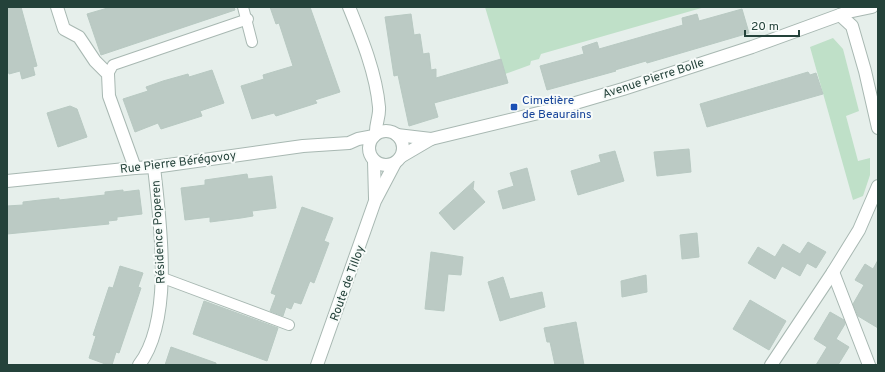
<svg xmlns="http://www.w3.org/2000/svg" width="885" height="372" font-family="Overpass,sans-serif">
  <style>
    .green { fill: #bfe0c8 }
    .building { fill: #bbcac4; stroke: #b8c9c2 }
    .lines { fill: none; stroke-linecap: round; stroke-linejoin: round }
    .lane-casing { stroke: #a8b8b2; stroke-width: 12 }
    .street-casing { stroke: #a8b8b2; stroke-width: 14 }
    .lane { stroke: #fff; stroke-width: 10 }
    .street { stroke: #fff; stroke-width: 12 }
    .transit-dot { fill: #1a4fb4; stroke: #f7fbf9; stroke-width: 1.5 }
    .labels { text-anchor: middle; stroke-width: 4; stroke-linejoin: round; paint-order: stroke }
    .street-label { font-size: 12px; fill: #24423a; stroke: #f7fbf9 }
    .transit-label { font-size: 12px; fill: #164399; stroke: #f7fbf9; text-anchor: start }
  </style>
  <rect width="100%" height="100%" fill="#e6efeb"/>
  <g class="green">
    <polygon points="485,7 705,7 541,54 539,59 531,61 530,65 505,74"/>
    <polygon points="833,38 843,49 859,111 846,116 858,161 870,158 870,175 863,196 853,200 810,47"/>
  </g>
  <g class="building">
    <polygon points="7,7 21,7 37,66 33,67 35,75 22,79 20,71 9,74 7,67"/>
    <polygon points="111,7 234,7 235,10 101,55 87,14"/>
    <polygon points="270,7 310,7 340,92 315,100 317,103 276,116 274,113 252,119 241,86 264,79 263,75 293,66 279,23 276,24"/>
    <polygon points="742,9 749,33 647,63 646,61 615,70 616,71 547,90 540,66 584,54 582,47 597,42 599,49 683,25 682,18 697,14 699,21"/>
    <polygon points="411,14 414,35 420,34 423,54 429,53 431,70 436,69 436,78 501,59 508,83 434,103 438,117 409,126 398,75 394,76 385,17"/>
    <polygon points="212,70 224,103 200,111 202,116 161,129 158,123 135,132 123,99 148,91 146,87 163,81 188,74 189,77"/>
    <polygon points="808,72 810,75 816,73 823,94 707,127 700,104"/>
    <polygon points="70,106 77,109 87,137 58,147 47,113"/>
    <polygon points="689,149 691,172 657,176 654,152"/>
    <polygon points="615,151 624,181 578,195 571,171 601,162 599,155"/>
    <polygon points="527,168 535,200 503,209 498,191 514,186 510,173"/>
    <polygon points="247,174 248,179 272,176 276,208 252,211 253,216 241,218 210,222 210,217 185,220 181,188 205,185 205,180"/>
    <polygon points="474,181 473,189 485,202 454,230 439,213"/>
    <polygon points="123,190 123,192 139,190 142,214 117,217 117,220 108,221 109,224 7,234 7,206 23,205 23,202 40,200 59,198 59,200 105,195 105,192"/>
    <polygon points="302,207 333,218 324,241 329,243 314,283 310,281 301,304 294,302 291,309 286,307 283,316 270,311 276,295 271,293"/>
    <polygon points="697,233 699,257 682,259 680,235"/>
    <polygon points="808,242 826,252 816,268 807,263 800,276 782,266 775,279 748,263 758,247 775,257 783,244 800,254"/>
    <polygon points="431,252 463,257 461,275 448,274 444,311 425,309"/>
    <polygon points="878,260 878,328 858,316 853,304 864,285 855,280 865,264 873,269"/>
    <polygon points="120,266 143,273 138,287 141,288 119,353 116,352 112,365 108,365 89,358 96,336 93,335 109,287 113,288"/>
    <polygon points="646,275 647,292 622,297 621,281"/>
    <polygon points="503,277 510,299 542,292 545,307 500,321 488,282"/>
    <polygon points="750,300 786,321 769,350 733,329"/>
    <polygon points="204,301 278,328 267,361 193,334"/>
    <polygon points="830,312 844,320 845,324 836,339 849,347 838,365 816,365 827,347 814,339"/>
    <polygon points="576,322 584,365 555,365 550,342 547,342 544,328"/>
    <polygon points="171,347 216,363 216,365 165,365"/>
  </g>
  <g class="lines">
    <defs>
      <g id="lane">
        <polyline points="243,7 252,42"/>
        <polyline points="108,74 113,65 248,19"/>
        <polyline points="163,278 289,325"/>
      </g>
      <g id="street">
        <polyline points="57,7 64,29 79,37 95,61 108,74 109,96 135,168"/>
        <path d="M349,7C362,39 376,73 379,107C380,116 375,125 376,134"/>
        <polyline points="840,15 852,26 865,71 878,128"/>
        <circle cx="386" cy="148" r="17"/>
        <polyline points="397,135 431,139"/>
        <polyline points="402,156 431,139 555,109 623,89 752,47 848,12 872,7"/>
        <polyline points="374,161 375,198"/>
        <polyline points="7,181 135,168 154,167 303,146 349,143 358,139 374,136"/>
        <polyline points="833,272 869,365"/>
        <path d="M139,365C174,319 160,222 154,167"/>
        <polyline points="317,365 375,201 395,163"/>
        <polyline points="771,365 833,272 859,230 878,186"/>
      </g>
    </defs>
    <use href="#lane" class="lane-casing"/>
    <use href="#street" class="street-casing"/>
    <use href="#lane" class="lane"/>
    <use href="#street" class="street"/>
  </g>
  <rect class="transit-dot" x="510" y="103" width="8" height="8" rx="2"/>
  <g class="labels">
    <g class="street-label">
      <text transform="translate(653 78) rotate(-18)" y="4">Avenue Pierre Bolle</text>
      <text transform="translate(178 162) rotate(-7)" y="4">Rue Pierre Bérégovoy</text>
      <text transform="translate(158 232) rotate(-93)" y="4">Résidence Poperen</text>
      <text transform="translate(347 283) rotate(-70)" y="4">Route de Tilloy</text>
    </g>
    <g class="transit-label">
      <text x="522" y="104">Cimetière<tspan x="522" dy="14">de Beaurains</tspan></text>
    </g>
  </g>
  <rect width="885" height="372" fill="none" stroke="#24423a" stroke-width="16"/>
  <path d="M745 30v6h54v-6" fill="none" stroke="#24423a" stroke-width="2"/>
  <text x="751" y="30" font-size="12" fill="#24423a" stroke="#f7fbf9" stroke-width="3" paint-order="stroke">20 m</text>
</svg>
